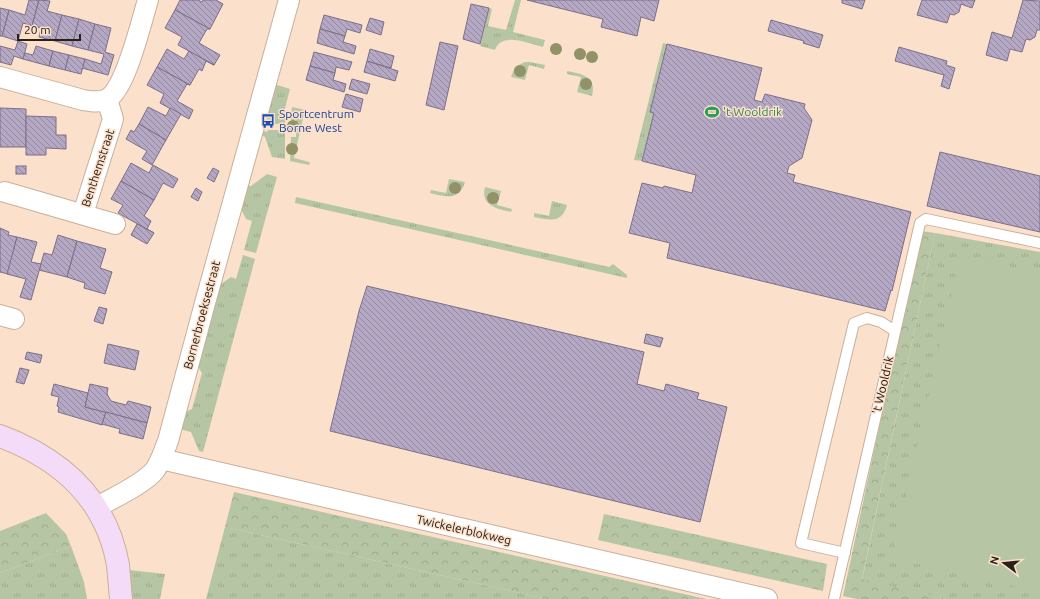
<svg xmlns="http://www.w3.org/2000/svg" width="1040" height="599" font-family="Ubuntu,sans-serif">
  <style>
    .grass { fill: url(#grass-tufts) }
    .forest { fill: url(#forest-crowns) }
    .park { fill: #b6c6a4 }
    .building { fill: url(#building-back-hatch); stroke: #7b6f89 }
    .lines { fill: none; stroke-linecap: round; stroke-linejoin: round }
    .lane-casing { stroke: #c9af9b; stroke-width: 12 }
    .street-casing { stroke: #c9af9b; stroke-width: 22 }
    .secondary-casing { stroke: #c9af9b; stroke-width: 24 }
    .lane { stroke: #fff; stroke-width: 10 }
    .street { stroke: #fff; stroke-width: 20 }
    .secondary { stroke: #f4dcf8; stroke-width: 22 }
    .tree { fill: #919265 }
    .labels { text-anchor: middle; stroke-width: 3; stroke-linejoin: round; paint-order: stroke }
    .leisure-label { font-size: 12px; fill: #27864d; stroke: #fbe0cb; text-anchor: start }
    .transit-label { font-size: 12px; fill: #164399; stroke: #fbe0cb; text-anchor: start }
    .street-label { font-size: 12px; fill: #2a2018; stroke: #fbe0cb }
  </style>
  <defs>
    <pattern id="grass-tufts" width="24" height="20" patternUnits="userSpaceOnUse"><rect width="24" height="20" fill="#b6c6a4"/><path d="M3 7l-1-3M5 7V3M7 7l1-3M15 17l-1-3M17 17v-4M19 17l1-3" fill="none" stroke="#9daa8c"/></pattern>
    <pattern id="forest-crowns" width="20" height="18" patternUnits="userSpaceOnUse"><rect width="20" height="18" fill="#b6c6a4"/><path d="M2 6a3 3 0 1 1 6 0M12 15a3 3 0 1 1 6 0" fill="none" stroke="#9daa8c"/></pattern>
    <pattern id="building-back-hatch" width="6" height="6" patternUnits="userSpaceOnUse"><rect width="6" height="6" fill="#b5a8c4"/><path d="M-1 5l2 2M0 0l6 6M5-1l2 2" fill="none" stroke="#93889e"/></pattern>
  </defs>
  <rect width="100%" height="100%" fill="#fbe0cb"/>
  <g class="grass">
    <path d="M515,0H521L513,32L545,40L543,47C529,44 501,31 495,50L480,46L489,8L492,9L488,26L506,30Z"/>
    <polygon points="663,43 667,44 650,112 654,113 642,161 634,160"/>
    <polygon points="525,62 530,62 545,65 544,69 529,65 525,80 511,77 515,67"/>
    <path d="M567,71C582,74 597,76 592,96L577,92L581,77L567,74Z"/>
    <polygon points="274,84 290,89 285,108 285,124 269,124 270,120 264,118"/>
    <polygon points="292,107 305,110 294,158 309,162 310,163 309,165 290,161 291,137 296,137 296,120 291,120"/>
    <polygon points="261,130 267,132 268,130 285,130 285,159 272,157 265,137 260,134"/>
    <polygon points="267,174 277,177 256,253 244,250 252,221 246,219 240,207 245,186 251,186"/>
    <path d="M449,179L465,182C459,201 446,197 430,193L431,190L446,193Z"/>
    <path d="M485,187L501,191L497,205L512,209L511,212C498,209 480,206 485,187Z"/>
    <polygon points="296,197 609,267 613,264 627,275 627,278 295,203"/>
    <path d="M552,201L567,205C562,224 549,220 534,217V213L549,216Z"/>
    <polygon points="935,233 1040,252 1040,599 947,599 862,580"/>
    <polygon points="243,255 255,259 203,452 199,451 191,432 179,429 183,413 192,409 202,373 197,365 218,286 231,277 236,279"/>
    <polygon points="225,527 547,599 206,599"/>
    <polygon points="71,546 84,582 87,599 0,599 0,573"/>
    <polygon points="129,570 165,574 160,599 128,599"/>
  </g>
  <g class="forest">
    <polygon points="921,231 935,233 862,579 947,599 857,599 843,596"/>
    <polygon points="234,492 706,599 547,599 225,527"/>
    <polygon points="46,513 66,534 71,546 0,573 0,531"/>
    <polygon points="604,514 827,564 823,591 598,540"/>
  </g>
  <polygon class="park" points="960,257 1040,275 1040,592 892,558"/>
  <g class="building">
    <polygon points="29,0 39,0 32,26 23,23 18,41 2,36 9,10 25,15"/>
    <polygon points="39,0 50,1 47,11 62,15 55,41 39,37 41,28 32,26"/>
    <polygon points="180,0 198,0 202,2 203,0 216,0 223,4 210,29 175,10"/>
    <polygon points="527,0 659,0 654,21 641,17 637,36 601,27 603,19"/>
    <polygon points="842,0 865,0 862,9 842,3"/>
    <polygon points="922,0 975,0 972,8 961,4 959,12 954,15 950,14 947,23 917,15"/>
    <polygon points="1023,0 1040,1 1040,30 1037,30 1035,37 1030,40 1026,39 1022,52 1010,49 1007,61 986,55 992,32 1012,38"/>
    <polygon points="471,4 489,8 480,44 463,39"/>
    <polygon points="0,8 9,10 2,36 0,36"/>
    <polygon points="175,10 210,29 207,29 199,43 220,55 214,65 178,45 182,37 165,28"/>
    <polygon points="62,15 79,19 72,46 55,41"/>
    <polygon points="324,15 362,25 360,33 347,29 345,36 320,29"/>
    <polygon points="370,18 384,22 381,35 366,30"/>
    <polygon points="79,19 95,24 88,50 72,46"/>
    <polygon points="771,20 823,35 819,48 803,43 804,41 768,31"/>
    <polygon points="95,24 111,28 105,52 114,55 108,75 82,68 85,59 101,64 104,54 88,50"/>
    <polygon points="320,29 345,36 343,42 356,46 354,54 317,43"/>
    <polygon points="18,41 27,44 23,59 14,56 11,65 0,62 0,46 15,50"/>
    <polygon points="440,42 458,46 444,110 426,105"/>
    <polygon points="667,44 762,68 754,100 762,102 765,94 805,104 804,108 812,120 802,158 789,166 787,173 795,175 793,182 911,212 892,291 891,290 885,311 667,258 670,243 629,233 642,183 663,188 664,186 692,193 696,175 642,161 654,113 650,112"/>
    <polygon points="36,46 53,51 49,66 23,59 25,53 33,55"/>
    <polygon points="899,47 947,61 946,65 955,68 949,89 941,86 944,75 895,61"/>
    <polygon points="167,49 184,59 189,51 214,65 206,61 202,71 199,69 190,85 157,67"/>
    <polygon points="370,49 394,56 391,68 367,61"/>
    <polygon points="53,51 69,55 65,70 49,66"/>
    <polygon points="314,52 352,62 349,70 336,67 335,73 310,66"/>
    <polygon points="69,55 85,59 81,74 65,70"/>
    <polygon points="367,61 398,71 395,81 364,72"/>
    <polygon points="310,66 335,73 333,80 346,84 344,92 306,80"/>
    <polygon points="157,67 190,85 187,84 177,101 193,110 189,119 160,103 164,94 147,85"/>
    <polygon points="352,79 370,84 367,94 349,89"/>
    <polygon points="346,94 363,99 360,112 342,107"/>
    <polygon points="148,107 166,116 170,108 181,114 166,140 139,124"/>
    <polygon points="0,108 26,109 26,147 0,147"/>
    <polygon points="26,116 56,117 56,135 66,135 66,149 46,148 46,155 26,155"/>
    <polygon points="139,124 166,140 152,165 142,159 147,151 126,139 131,130 134,132"/>
    <polygon points="940,152 1040,176 1040,232 927,206"/>
    <polygon points="131,163 149,173 153,165 178,179 173,188 163,183 154,200 121,181"/>
    <rect x="16" y="166" width="10" height="8"/>
    <polygon points="213,168 219,171 214,182 207,178"/>
    <polygon points="121,181 154,200 144,216 151,221 147,229 154,233 118,213 123,205 111,199"/>
    <polygon points="196,188 202,192 198,201 191,197"/>
    <polygon points="137,224 154,233 147,244 131,235"/>
    <polygon points="0,228 9,232 8,235 17,237 8,274 0,272"/>
    <polygon points="58,235 77,241 67,277 39,270 44,253 52,255"/>
    <polygon points="17,237 37,242 31,262 41,264 31,300 20,297 26,279 7,274"/>
    <polygon points="77,241 106,249 100,268 112,272 105,294 84,288 85,283 67,277"/>
    <polygon points="367,286 644,352 637,384 664,391 666,384 699,393 697,399 727,407 700,522 330,431 359,311"/>
    <polygon points="99,307 107,309 103,324 94,321"/>
    <polygon points="646,334 663,338 660,347 644,343"/>
    <polygon points="108,344 139,351 135,370 104,363"/>
    <polygon points="27,352 42,355 40,363 25,359"/>
    <polygon points="20,368 29,370 24,384 16,382"/>
    <polygon points="54,384 88,393 85,407 106,412 102,425 58,412 59,407 57,406 59,397 51,395"/>
    <polygon points="90,384 108,388 107,394 111,401 126,405 128,401 151,407 147,423 85,407"/>
    <polygon points="106,412 147,423 143,439 119,433 120,429 102,424"/>
  </g>
  <g class="lines">
    <defs>
      <g id="lane">
        <polyline points="845,553 801,543 854,323 867,318 881,322 895,331"/>
        <polyline points="834,599 920,223 926,219 1040,243"/>
      </g>
      <g id="street">
        <path d="M0,77L83,100C90,101 100,103 107,99C126,89 141,22 148,0"/>
        <polyline points="5,192 115,224"/>
        <polyline points="83,214 113,119 107,99"/>
        <polyline points="0,315 14,319"/>
        <polyline points="161,459 767,599"/>
        <path d="M97,507C113,498 144,484 155,470C161,461 164,451 168,441L205,303L289,0"/>
      </g>
      <path id="secondary" d="M0,436C61,459 106,498 118,565C119,576 120,588 121,599"/>
    </defs>
    <use href="#lane" class="lane-casing"/>
    <use href="#street" class="street-casing"/>
    <use href="#secondary" class="secondary-casing"/>
    <use href="#lane" class="lane"/>
    <use href="#street" class="street"/>
    <use href="#secondary" class="secondary"/>
  </g>
  <g class="tree">
    <circle cx="556" cy="49" r="6"/>
    <circle cx="580" cy="54" r="6"/>
    <circle cx="592" cy="57" r="6"/>
    <circle cx="520" cy="71" r="6"/>
    <circle cx="586" cy="84" r="6"/>
    <circle cx="293" cy="126" r="6"/>
    <circle cx="292" cy="149" r="6"/>
    <circle cx="455" cy="188" r="6"/>
    <circle cx="493" cy="198" r="6"/>
  </g>
  <defs>
    <symbol id="stadium-bare" viewBox="-9 -9 18 18"><path d="M0-5a6.5 5 0 1 0 0 10a6.5 5 0 1 0 0-10ZM-3.5-1.8h7v3.6h-7Z" fill="#2e9e5b" stroke="#fbe0cb" stroke-width="2.5" paint-order="stroke"/></symbol>
    <symbol id="bus-bare" viewBox="-9 -9 18 18"><path d="M-5-6H5V4H4V6H2V4H-2V6H-4V4H-5ZM-3.5-4V0h7V-4ZM-3.5 1.2v1.5H-2V1.2ZM2 1.2v1.5H3.5V1.2Z" fill="#1a4fb4" stroke="#fbe0cb" stroke-width="2.5" paint-order="stroke"/></symbol>
  </defs>
  <g fill-rule="evenodd">
    <use href="#stadium-bare" x="702" y="102" width="20" height="20"/>
    <use href="#bus-bare" x="258" y="111" width="20" height="20"/>
  </g>
  <g class="labels">
    <g class="leisure-label">
      <text x="723" y="116">'t Wooldrik</text>
    </g>
    <g class="transit-label">
      <text x="279" y="118">Sportcentrum<tspan x="279" dy="14">Borne West</tspan></text>
    </g>
    <g class="street-label">
      <text transform="translate(98 168) rotate(-72)" y="4">Benthemstraat</text>
      <text transform="translate(202 315) rotate(-75)" y="4">Bornerbroeksestraat</text>
      <text transform="translate(883 385) rotate(-77)" y="4">'t Wooldrik</text>
      <text transform="translate(464 530) rotate(13)" y="4">Twickelerblokweg</text>
    </g>
  </g>
  <g transform="translate(1004 563) rotate(286)" stroke="#fbe0cb" stroke-width="3" paint-order="stroke">
  <path d="M0-3L7 15L0 10L-7 15Z" fill="#2a2018"/>
  <text y="-6" font-size="11" font-weight="bold" text-anchor="middle" fill="#2a2018">N</text>
  </g>
  <path d="M18 34v6h62v-6" fill="none" stroke="#2a2018" stroke-width="2"/>
  <text x="24" y="34" font-size="12" fill="#2a2018" stroke="#fbe0cb" stroke-width="3" paint-order="stroke">20 m</text>
</svg>
